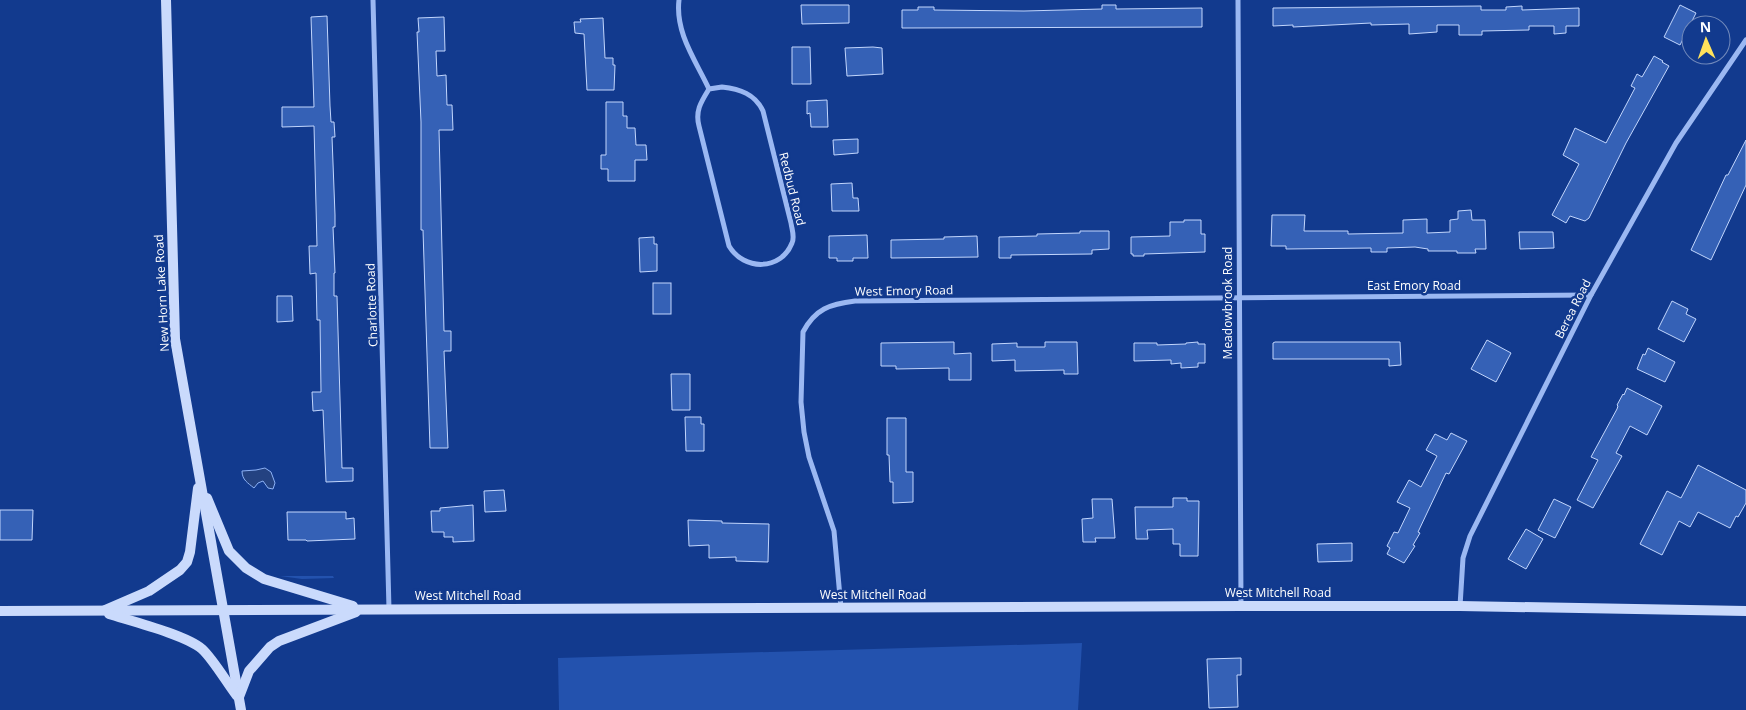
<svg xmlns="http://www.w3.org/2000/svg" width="1746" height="710" font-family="'Open Sans',sans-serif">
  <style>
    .green { fill: #2352ae }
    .water { fill: #244281; stroke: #8cb1f5 }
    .building { fill: #3561b6; stroke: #c2d6fd }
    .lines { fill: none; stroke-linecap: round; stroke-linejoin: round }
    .minor { stroke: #9bb8f2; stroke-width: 5 }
    .secondary { stroke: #cadafc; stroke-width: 10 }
    .labels { text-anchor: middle; stroke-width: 5; stroke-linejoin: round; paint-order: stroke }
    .street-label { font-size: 12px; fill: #fff; stroke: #123a8e }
  </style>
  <rect width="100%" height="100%" fill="#123a8e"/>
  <g class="green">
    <polygon points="280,576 333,576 334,578 302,579"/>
    <polygon points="1082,643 1078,710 559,710 558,658"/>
  </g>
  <path class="water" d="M265,468L271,472L275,483L273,489L268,488L263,481L258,483L254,488C248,483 242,480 242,471L256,470Z"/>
  <g class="building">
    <polygon points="801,5 849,5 849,23 802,24"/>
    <polygon points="1102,5 1116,5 1116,9 1202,8 1202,27 902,28 902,10 918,10 918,7 934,7 934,10 1024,11 1102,9"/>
    <polygon points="1680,5 1696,13 1680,45 1664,37"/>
    <polygon points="1481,6 1481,10 1506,10 1506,7 1522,6 1522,10 1579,8 1579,26 1566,26 1566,33 1554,34 1554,26 1529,26 1529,30 1482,31 1482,35 1459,35 1459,25 1437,25 1437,32 1409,34 1409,24 1371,25 1371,23 1293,27 1293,25 1273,26 1273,8"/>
    <polygon points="327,16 330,106 331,122 334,122 335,137 332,137 335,215 335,227 333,227 335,273 334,273 334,296 337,296 342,468 353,468 353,481 326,482 323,410 313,411 312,392 321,392 320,320 317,320 316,273 310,274 309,246 317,246 314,126 282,127 282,107 314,107 311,17"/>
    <polygon points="444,17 445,51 436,51 437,76 446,75 447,105 452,105 453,130 439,130 444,331 451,331 451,351 444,351 448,448 430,448 423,230 421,230 421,122 417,32 419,32 418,18"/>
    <polygon points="603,18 605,58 613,58 613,65 615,65 614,90 587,90 584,34 575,33 574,22 581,22 580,19"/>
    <polygon points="792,47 810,47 811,84 792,84"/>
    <polygon points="873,47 882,48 883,74 847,76 845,48"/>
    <polygon points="1654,56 1663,61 1662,62 1669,66 1626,143 1589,218 1585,221 1570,216 1566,223 1552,215 1579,164 1563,155 1575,128 1606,143 1635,88 1631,86 1637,74 1642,77"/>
    <polygon points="827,100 828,127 811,127 810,113 807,114 807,101"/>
    <polygon points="606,102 623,102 623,116 627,116 627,128 635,128 636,145 646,145 647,160 635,160 635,181 608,181 608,169 601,169 601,155 606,155"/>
    <polygon points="858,139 858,153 834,155 833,140"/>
    <polygon points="1746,140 1746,185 1711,260 1691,250 1726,175 1728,175"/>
    <polygon points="852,183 853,198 858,198 859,211 832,211 831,184"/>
    <polygon points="1471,210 1472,220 1485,220 1486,249 1475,249 1476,253 1457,253 1457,251 1428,251 1428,249 1415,247 1387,248 1387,252 1371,252 1371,248 1286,249 1286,246 1271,246 1272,215 1305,215 1304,231 1348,231 1348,234 1403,233 1403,220 1427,219 1427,233 1450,232 1450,220 1458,219 1458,211"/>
    <polygon points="1184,220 1201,220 1201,234 1205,234 1205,252 1144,254 1144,256 1133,256 1133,254 1131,254 1131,237 1170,236 1170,222 1184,222"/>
    <polygon points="1080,231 1109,231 1109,249 1092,250 1092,254 1011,255 1011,258 999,258 999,237 1037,236 1037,234 1080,233"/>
    <polygon points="1519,232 1553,232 1554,248 1520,249"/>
    <polygon points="867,235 868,258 853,258 853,261 837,261 837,258 829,258 829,236"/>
    <polygon points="977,236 978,257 891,258 891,240 944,239 944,237"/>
    <polygon points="654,237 654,244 657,244 657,271 640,272 639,238"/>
    <rect x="653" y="283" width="18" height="31"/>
    <polygon points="277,296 292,296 293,321 277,322"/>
    <polygon points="1672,301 1688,309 1686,314 1696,319 1684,342 1658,329"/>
    <polygon points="1487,340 1511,353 1496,382 1471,369"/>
    <polygon points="954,342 954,354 971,353 971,380 949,380 949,368 896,369 896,366 881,366 881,343"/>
    <polygon points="1045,342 1077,342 1078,374 1064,374 1064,370 1015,371 1015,360 992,361 992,344 1017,343 1017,347 1045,347"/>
    <polygon points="1198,342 1198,344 1205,344 1205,363 1198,363 1198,367 1181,368 1181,363 1171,364 1171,360 1134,361 1134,343 1157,343 1157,345 1186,344 1186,343"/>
    <polygon points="1275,342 1400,342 1401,365 1389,366 1389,359 1273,359 1273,343"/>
    <polygon points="1648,348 1675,362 1665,382 1637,369 1643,354 1645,355"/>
    <polygon points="671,374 690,374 690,410 672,410"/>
    <polygon points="1627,388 1662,406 1647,435 1630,426 1616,453 1622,456 1593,508 1577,500 1598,460 1591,457 1617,409 1618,406 1617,405 1623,394 1624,395"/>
    <polygon points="685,417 701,417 701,424 704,424 704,451 686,451"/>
    <polygon points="887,418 906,418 906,472 913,472 913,502 893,503 893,482 890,482 889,455 887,455"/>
    <polygon points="1451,433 1467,441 1449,474 1446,473 1418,532 1420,533 1413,545 1415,546 1404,563 1387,554 1390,548 1387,546 1394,532 1398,533 1410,508 1397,502 1409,480 1421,487 1437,456 1426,450 1435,434 1447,440"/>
    <polygon points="1698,465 1746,490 1746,503 1738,517 1736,516 1730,528 1698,512 1690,527 1679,521 1662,555 1640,544 1667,491 1681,498"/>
    <polygon points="504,490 506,511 485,512 484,491"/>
    <polygon points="1173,498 1187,498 1187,501 1199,501 1198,556 1180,556 1180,544 1173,544 1173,529 1147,530 1148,539 1136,539 1135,507 1173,507"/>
    <polygon points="1092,499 1112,499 1115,538 1095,538 1096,542 1083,542 1082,519 1093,518"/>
    <polygon points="1554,499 1571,507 1555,538 1538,530"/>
    <polygon points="473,505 474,541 453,542 453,537 444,537 444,532 432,532 431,511 440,511 440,508"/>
    <polygon points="0,510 33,510 32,540 0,540"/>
    <polygon points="287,512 346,512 346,519 354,518 355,539 307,541 306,540 288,540"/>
    <polygon points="688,520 722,521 722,523 769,524 768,562 736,561 736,557 709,558 709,545 689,546"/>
    <polygon points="1526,529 1543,539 1526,569 1508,559"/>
    <polygon points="1352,543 1352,561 1318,562 1317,544"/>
    <polygon points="1241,658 1241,675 1237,675 1238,707 1209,708 1207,659"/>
  </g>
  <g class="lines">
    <g class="minor">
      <polyline points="373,0 389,609"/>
      <path d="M679,0C675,33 696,61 709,89"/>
      <polyline points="1238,0 1241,606"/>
      <path d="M722,87C740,89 755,94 763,111L791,223C792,230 795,237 792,243C781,271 744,271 729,246L699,126C695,111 701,102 709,89Z"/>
      <polyline points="1460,606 1463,558 1470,536 1591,295 1676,143 1746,40"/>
      <path d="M841,608L834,531L809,457L804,432L801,402L803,332C815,309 830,304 855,301L1591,295"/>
    </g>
    <g class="secondary">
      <polyline points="166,0 175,339 241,710"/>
      <polyline points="207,498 229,551 246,568 264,579 353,606"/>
      <polyline points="105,610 149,591 180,570 187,562 190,552 198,488"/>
      <polyline points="0,611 1241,606 1460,606 1746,611"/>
      <path d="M109,614C131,621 186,635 202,649C213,659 227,683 237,696"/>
      <polyline points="239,697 249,671 270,647 279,641 356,612"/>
    </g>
  </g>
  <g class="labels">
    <g class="street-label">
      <text transform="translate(792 189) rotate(76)" y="4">Redbud Road</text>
      <text x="1414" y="290">East Emory Road</text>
      <text transform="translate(904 291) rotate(-1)" y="4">West Emory Road</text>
      <text transform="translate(162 293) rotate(-93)" y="4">New Horn Lake Road</text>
      <text transform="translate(1228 303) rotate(-90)" y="4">Meadowbrook Road</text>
      <text transform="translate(372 305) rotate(-92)" y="4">Charlotte Road</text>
      <text transform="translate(1573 309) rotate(-63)" y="4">Berea Road</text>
      <text x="1278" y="597">West Mitchell Road</text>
      <text x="873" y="599">West Mitchell Road</text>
      <text x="468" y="600">West Mitchell Road</text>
    </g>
  </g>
  <g transform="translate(1706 40) rotate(358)"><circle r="24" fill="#123a8e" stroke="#7189bb"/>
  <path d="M0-4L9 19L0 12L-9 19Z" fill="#ffe25c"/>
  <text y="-8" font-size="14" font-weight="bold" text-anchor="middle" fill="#ffffff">N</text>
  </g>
</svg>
